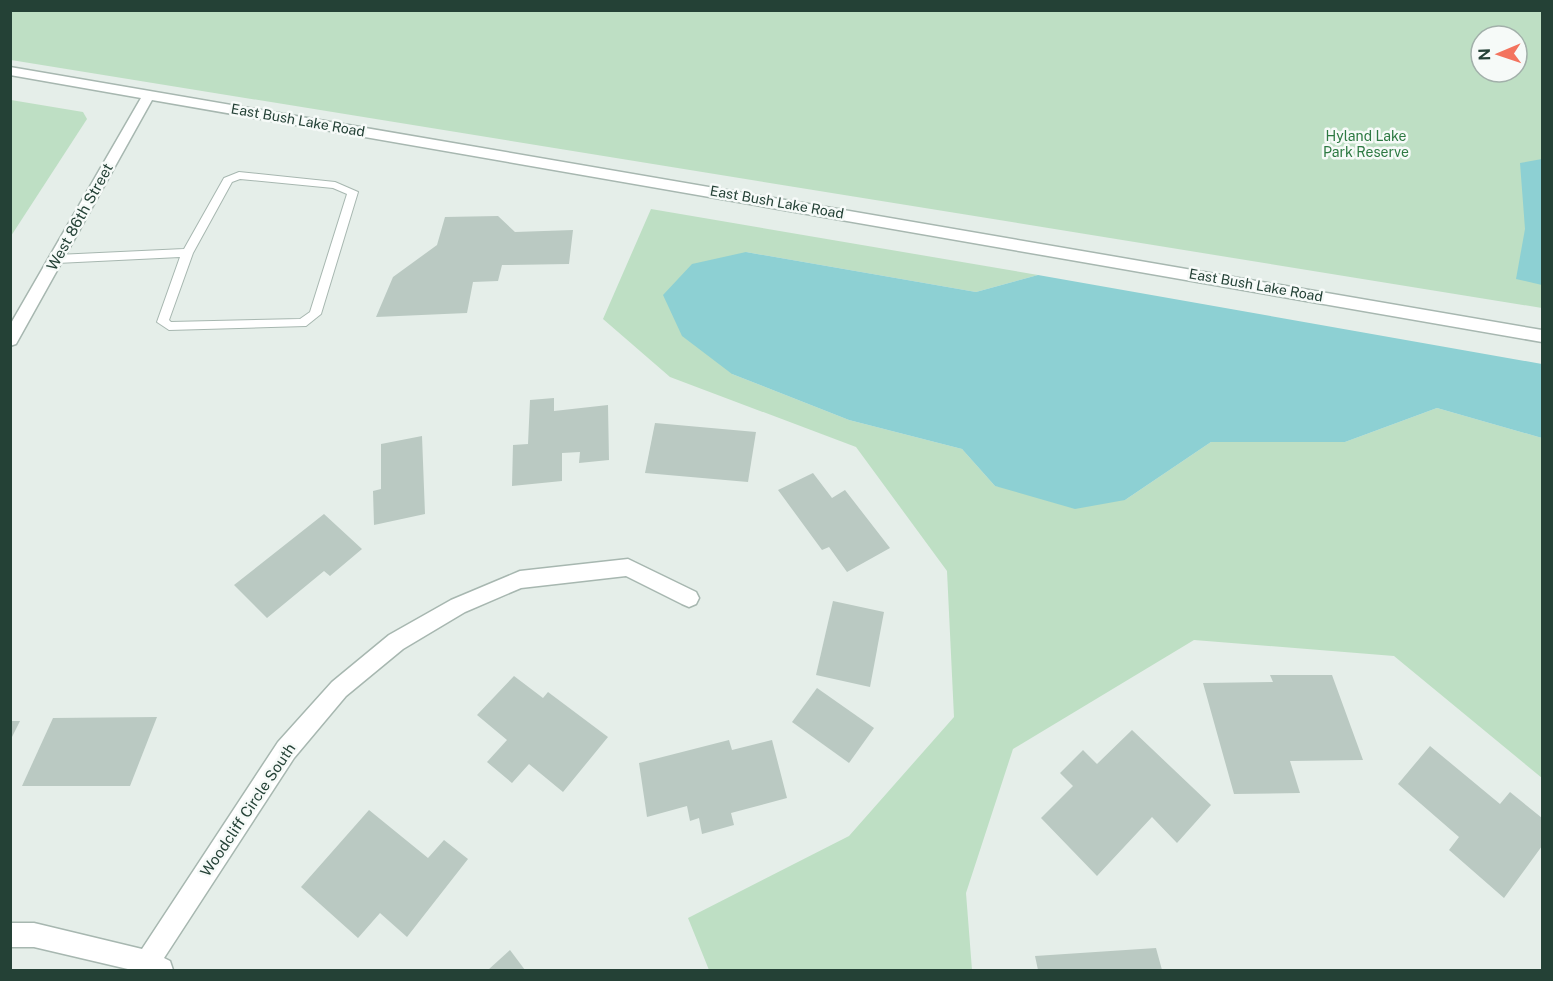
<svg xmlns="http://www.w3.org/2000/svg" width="1553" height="981" font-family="'Public Sans',sans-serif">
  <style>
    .green { fill: #bedfc4; fill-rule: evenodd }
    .water { fill: #8dd0d3 }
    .building { fill: #bac9c2 }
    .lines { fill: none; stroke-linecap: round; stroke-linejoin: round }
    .service-casing { stroke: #a7b7b0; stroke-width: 2 }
    .minor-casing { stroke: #a7b7b0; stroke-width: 3 }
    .tertiary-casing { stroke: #a7b7b0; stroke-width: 3 }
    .service { fill: #fff; fill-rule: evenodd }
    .minor { fill: #fff; fill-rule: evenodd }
    .tertiary { fill: #fff; fill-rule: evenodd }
    .labels { text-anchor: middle; stroke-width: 5; stroke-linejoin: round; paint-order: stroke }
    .far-street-label { font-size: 14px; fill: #244136; stroke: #f6faf8 }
    .far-park-label { font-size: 14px; fill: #2d7942; stroke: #f6faf8 }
    .street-label { font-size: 15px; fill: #244136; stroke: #f6faf8 }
  </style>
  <rect width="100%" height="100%" fill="#e5eee9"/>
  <g class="green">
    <path d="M10,11H1542V308L11,60ZM1481,36H1517V72H1481Z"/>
    <polygon points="11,100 83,112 87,119 11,236"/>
    <polygon points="651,209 1038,275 976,292 746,252 732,374 849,420 962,449 995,486 1125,500 1211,442 1345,442 1437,408 1542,438 1542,778 1394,656 1194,640 1013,749 966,893 972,970 709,970 688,918 849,836 954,717 947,571 856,447 670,377 603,319"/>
  </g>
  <g class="water">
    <polygon points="1542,159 1542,285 1516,279 1525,229 1520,163"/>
    <polygon points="746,252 976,292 1038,275 1542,364 1542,438 1437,408 1345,442 1211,442 1125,500 1075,509 995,486 962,449 849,420 732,374 682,336 663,295 692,264"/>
  </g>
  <g class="building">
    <polygon points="498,216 515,232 573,230 569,264 502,265 498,281 473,282 467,313 376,317 393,277 437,245 445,217"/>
    <polygon points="554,398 554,411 608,405 609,460 579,463 580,452 562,453 562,481 512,486 513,445 528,444 530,400"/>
    <polygon points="655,423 756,432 748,482 645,473"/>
    <polygon points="422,436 425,514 374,525 373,491 381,489 381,444"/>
    <polygon points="813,473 832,498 845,490 890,548 847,572 829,547 822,550 778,490"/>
    <polygon points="324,514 362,549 330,576 324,571 267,618 234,585"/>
    <polygon points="833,601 884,612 870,687 816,675"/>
    <polygon points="1270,675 1332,675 1363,760 1290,761 1300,793 1234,794 1203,683 1273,682"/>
    <polygon points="514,676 543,698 548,692 608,737 563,792 529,764 512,783 487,762 507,740 477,715"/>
    <polygon points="817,688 874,728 849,763 792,722"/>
    <polygon points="157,717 130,786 22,786 53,718"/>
    <polygon points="10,721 20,721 10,741"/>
    <polygon points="1132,730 1211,805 1177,843 1152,817 1097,876 1041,818 1073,786 1060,773 1083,750 1097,764"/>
    <polygon points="729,740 732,750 772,740 787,798 731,813 734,825 702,834 699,818 690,821 687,806 647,817 639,763"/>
    <polygon points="1430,746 1500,804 1510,792 1542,818 1542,846 1504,898 1449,850 1459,837 1398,784"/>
    <polygon points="369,810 428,858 444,840 468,859 407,937 380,913 358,938 301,887"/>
    <polygon points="1156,948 1162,970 1038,970 1035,956"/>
    <polygon points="510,950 525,970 488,970"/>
  </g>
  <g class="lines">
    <defs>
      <path id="service" d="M239,172L335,182L358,192L321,314L306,326L169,330L157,322L180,257L57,263L51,259L57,255L184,249L224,178ZM240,179L333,188L347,194L310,312L300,319L171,322L169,320L193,253L232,182Z"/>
      <polygon id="minor" points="628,559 696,592 699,598 696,604 689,607 682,604 626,576 521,588 465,612 403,649 346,696 294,758 164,958 170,961 173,970 132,970 34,947 10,947 10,923 34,923 142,949 278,742 332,682 389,635 451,600 520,571"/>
      <polygon id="tertiary" points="10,67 1542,330 1542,342 152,100 16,344 10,346 10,325 141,98 10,75"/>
    </defs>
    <use href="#service" class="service-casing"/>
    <use href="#minor" class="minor-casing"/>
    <use href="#tertiary" class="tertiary-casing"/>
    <use href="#service" class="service"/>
    <use href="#minor" class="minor"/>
    <use href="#tertiary" class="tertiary"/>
  </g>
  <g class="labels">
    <g class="far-street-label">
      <text transform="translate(298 120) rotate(10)" y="5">East Bush Lake Road</text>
      <text transform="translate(777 202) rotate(10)" y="5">East Bush Lake Road</text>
      <text transform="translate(1256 285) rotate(10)" y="5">East Bush Lake Road</text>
    </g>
    <g class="far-park-label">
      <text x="1366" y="141">Hyland Lake<tspan x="1366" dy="16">Park Reserve</tspan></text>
    </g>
    <g class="street-label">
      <text transform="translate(80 217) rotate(-61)" y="5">West 86th Street</text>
      <text transform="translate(248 810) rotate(-56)" y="5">Woodcliff Circle South</text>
    </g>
  </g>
  <rect width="1553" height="981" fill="none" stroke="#244136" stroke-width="24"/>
  <g transform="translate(1499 54) rotate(268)"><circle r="28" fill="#f6faf8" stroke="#a2b0aa" stroke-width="1.5"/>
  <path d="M0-4.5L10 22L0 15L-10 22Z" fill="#f3735e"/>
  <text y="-9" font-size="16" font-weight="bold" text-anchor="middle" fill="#244136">N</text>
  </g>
</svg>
